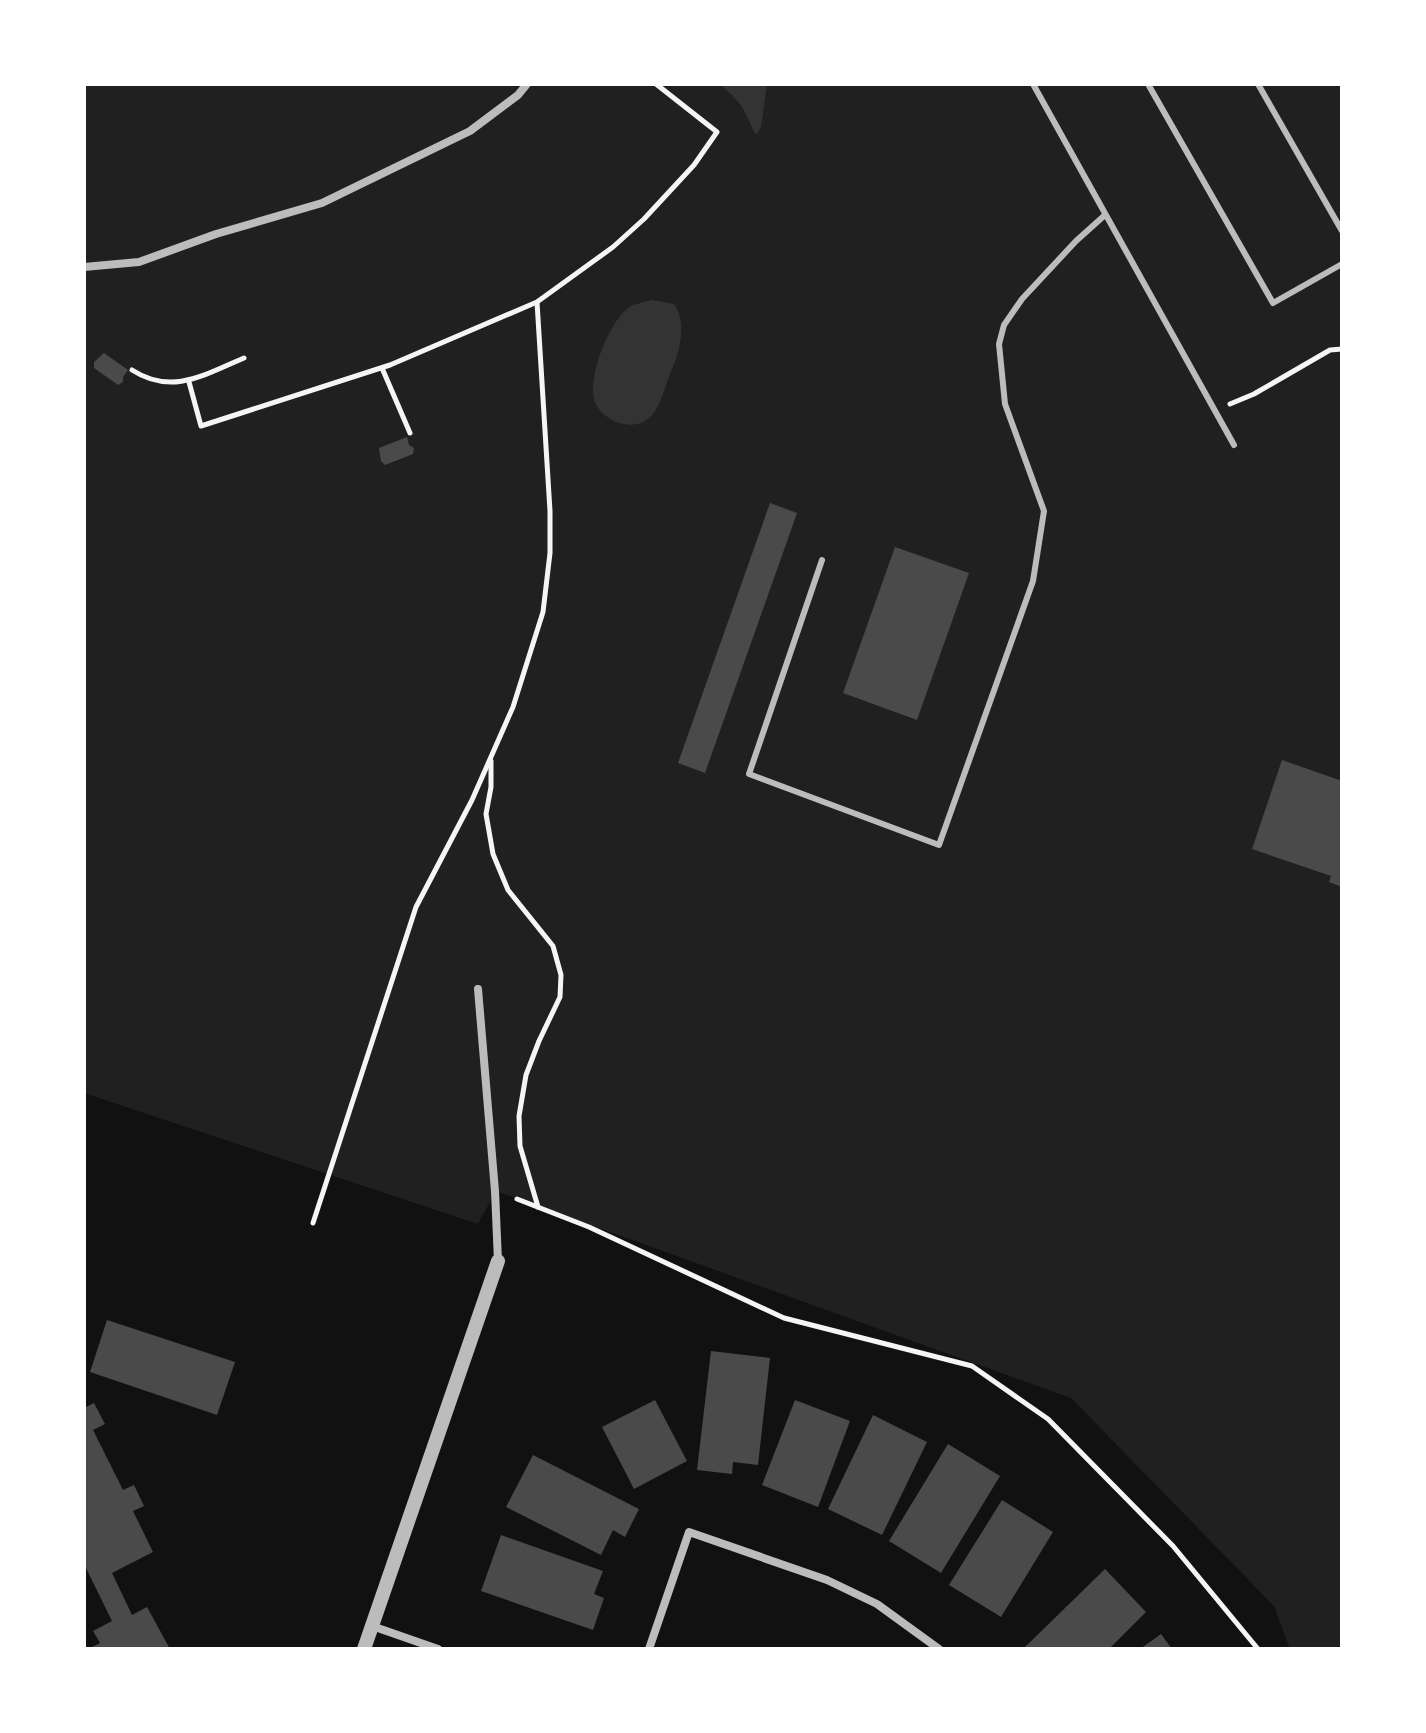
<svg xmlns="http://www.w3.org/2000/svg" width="1426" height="1733" font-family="'IBM Plex Sans',sans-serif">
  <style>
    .green { fill: #202020 }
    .water { fill: #333 }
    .building { fill: #4a4a4a }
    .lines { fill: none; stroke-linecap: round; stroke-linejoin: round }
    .path { stroke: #f5f5f5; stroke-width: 5 }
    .service { stroke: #bcbcbc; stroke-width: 6 }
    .minor { stroke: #bcbcbc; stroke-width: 8 }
    .tertiary { stroke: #bcbcbc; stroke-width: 14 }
  </style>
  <rect width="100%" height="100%" fill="#111"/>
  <polygon class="green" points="84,84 1342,84 1342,1649 1290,1649 1274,1606 1071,1398 496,1191 478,1224 84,1093"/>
  <g class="water">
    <path d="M720,84H767L761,127L757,134L754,132C742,105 743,105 720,84Z"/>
    <path d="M652,300L674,304C687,321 680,351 672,369C665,384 663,402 652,415C637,433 606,424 596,404C585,380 609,323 628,308C634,304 645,302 652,300Z"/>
  </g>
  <g class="building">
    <polygon points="104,353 128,370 123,377 123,382 118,385 94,368 94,362"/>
    <polygon points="407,437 409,445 414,448 413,454 385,465 381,461 379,448"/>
    <polygon points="770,503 797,513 705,773 678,763"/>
    <polygon points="895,547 969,573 917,720 843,693"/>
    <polygon points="1282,760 1342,781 1342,887 1329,882 1331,876 1252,849"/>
    <polygon points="107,1320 235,1362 217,1415 90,1372"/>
    <polygon points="711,1351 770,1358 758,1465 733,1462 732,1474 697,1470"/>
    <polygon points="655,1400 687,1461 634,1489 602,1427"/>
    <polygon points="795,1400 850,1421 818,1507 762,1485"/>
    <polygon points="94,1403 105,1424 93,1430 123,1490 134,1485 144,1506 133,1511 153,1552 112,1573 132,1615 147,1607 170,1649 88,1649 100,1643 93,1631 112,1621 84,1564 84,1408"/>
    <polygon points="873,1415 927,1442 882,1535 828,1509"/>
    <polygon points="948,1444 1000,1476 941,1573 889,1541"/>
    <polygon points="533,1455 639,1509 625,1537 613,1530 601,1555 506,1507"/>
    <polygon points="1002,1500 1053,1532 1001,1617 949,1585"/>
    <polygon points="501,1535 603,1571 594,1594 604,1598 593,1630 481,1591"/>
    <polygon points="1105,1569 1146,1612 1109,1649 1023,1649"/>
    <polygon points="1161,1634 1172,1649 1140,1649"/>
  </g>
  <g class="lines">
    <g class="path">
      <polyline points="382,368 410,433"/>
      <path d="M132,370C172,396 206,374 244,358"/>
      <polyline points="189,382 201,426 390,365 537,302 613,247 644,219 694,165 717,132 656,84"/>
      <polyline points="1230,404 1254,394 1330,350 1342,349"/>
      <polyline points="491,761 491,787 486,814 493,854 508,890 553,946 561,975 560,997 539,1041 526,1075 519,1116 520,1146 538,1207"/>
      <polyline points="517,1199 589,1227 784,1318 972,1366 1048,1419 1173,1546 1258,1649"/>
      <polyline points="313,1223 416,907 472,800 513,707 543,612 550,553 550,511 537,302"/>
    </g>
    <g class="service">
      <polyline points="1033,84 1234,445"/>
      <polyline points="1148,84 1273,303 1342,264"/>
      <polyline points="1258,84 1342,231"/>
      <polyline points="822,560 749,774 939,845 1033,581 1044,511 1005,404 999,344 1004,325 1022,299 1076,241 1105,215"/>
    </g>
    <g class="minor">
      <polyline points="84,267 139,262 216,234 322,203 470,131 518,95 527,84"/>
      <polyline points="478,989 495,1191 498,1261"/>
      <polyline points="372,1626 438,1649"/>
      <polyline points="649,1649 689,1532 827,1580 877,1604 939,1649"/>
    </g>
    <polyline class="tertiary" points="364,1649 498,1261"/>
  </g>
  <rect width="1426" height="1733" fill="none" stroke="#ffffff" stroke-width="172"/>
</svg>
